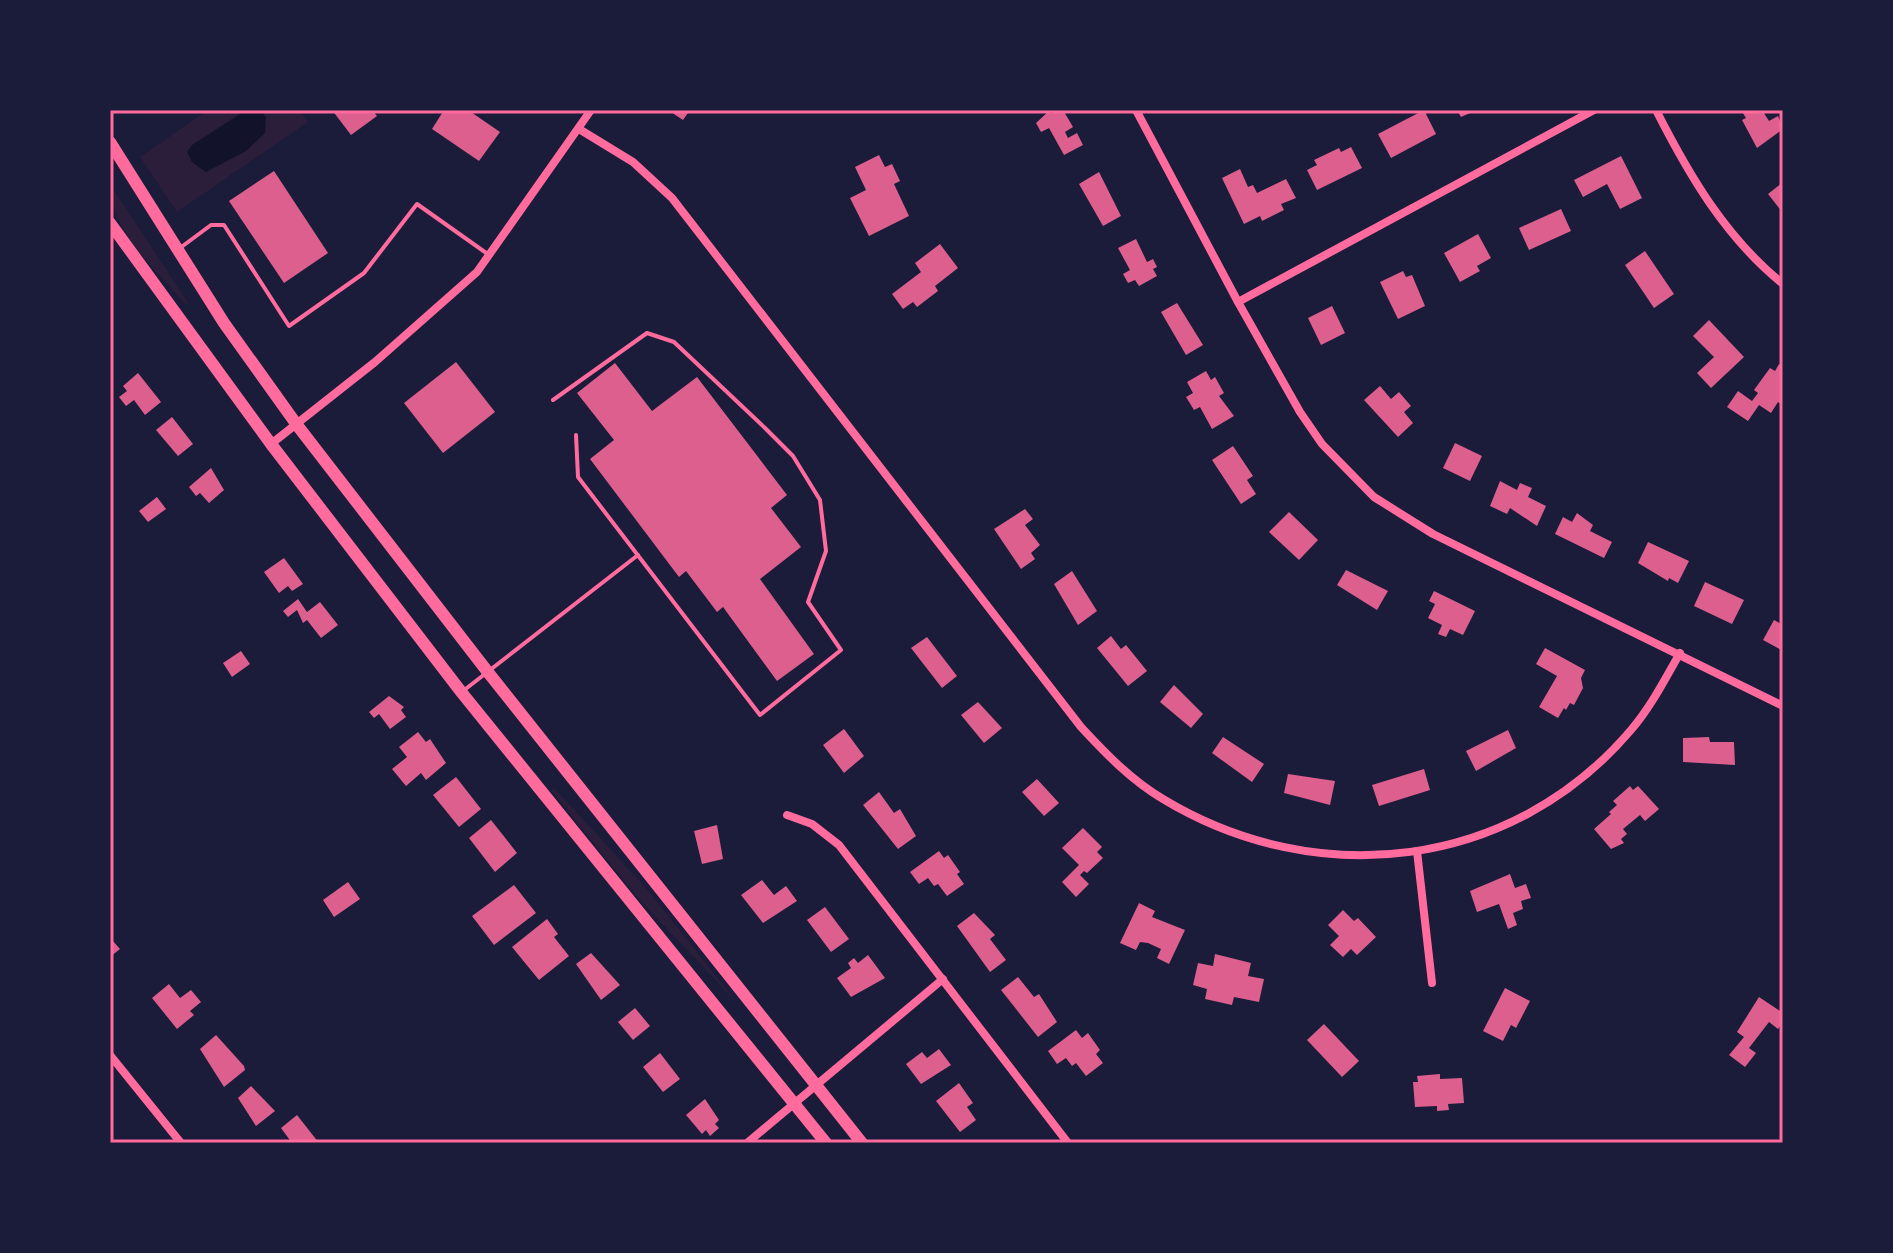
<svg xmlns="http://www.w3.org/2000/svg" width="1893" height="1253" font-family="'Titillium Web',sans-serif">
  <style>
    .green { fill: #2a1e3b }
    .water { fill: #12122b }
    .building { fill: #dd5f8e }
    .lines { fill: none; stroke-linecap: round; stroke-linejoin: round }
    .service { stroke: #ff6b9d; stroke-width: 4 }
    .minor { stroke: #ff6b9d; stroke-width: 8 }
    .secondary { stroke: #ff6b9d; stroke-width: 12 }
    .neatline { fill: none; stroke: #ff6b9d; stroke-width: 3 }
  </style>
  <rect width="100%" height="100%" fill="#1b1b3a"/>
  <g class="green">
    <polygon points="208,110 299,110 308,122 177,212 140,157"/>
    <path d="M110,184L188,303L186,305C157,270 110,231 110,184Z"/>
    <polygon points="554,788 646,888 738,1004 638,898 551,790"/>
  </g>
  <polygon class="water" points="246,110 260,110 266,117 265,133 246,151 206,172 192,162 187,152 192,145"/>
  <g class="building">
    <polygon points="332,110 372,110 377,116 351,135"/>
    <polygon points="444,110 468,110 500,132 479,161 432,129"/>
    <polygon points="668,110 690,110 683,120"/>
    <polygon points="1050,110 1063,110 1073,127 1065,132 1068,138 1077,133 1083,145 1064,155 1049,128 1041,132 1036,123"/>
    <polygon points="1424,110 1436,134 1391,158 1378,134"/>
    <polygon points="1457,110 1477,110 1461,117"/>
    <polygon points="1741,110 1762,110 1769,121 1778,116 1783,129 1757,148 1742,120 1746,118"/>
    <polygon points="1351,147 1362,168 1317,190 1307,170 1317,165 1314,160 1339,148 1341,152"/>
    <polygon points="879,155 885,167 892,164 900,181 894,184 909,216 869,236 850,198 866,190 855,167"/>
    <polygon points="1621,156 1642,198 1620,209 1607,184 1583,197 1574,180"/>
    <polygon points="1240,169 1248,187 1253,185 1257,193 1286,179 1296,198 1281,204 1284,210 1262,221 1260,216 1244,224 1222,178"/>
    <polygon points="274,171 328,253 284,283 229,201"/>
    <polygon points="1099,172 1121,216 1103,226 1079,184"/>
    <polygon points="1783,182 1783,213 1768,194"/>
    <polygon points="1561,209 1571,231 1529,250 1519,228"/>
    <polygon points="1478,234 1491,258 1477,266 1480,271 1460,282 1444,253"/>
    <polygon points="1136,239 1147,262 1153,259 1157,267 1153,269 1157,276 1139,286 1135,280 1128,283 1123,274 1130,270 1118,248"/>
    <polygon points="940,244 958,268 935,286 938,291 917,307 913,302 903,309 892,294 921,272 915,263"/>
    <polygon points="1645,251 1674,294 1654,308 1625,265"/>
    <polygon points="1403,271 1406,277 1412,275 1425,306 1398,319 1380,282"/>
    <polygon points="1177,303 1203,345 1186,355 1161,312"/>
    <polygon points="1332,306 1345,333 1321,345 1308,318"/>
    <polygon points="1709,320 1744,357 1711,388 1697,373 1714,357 1693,336"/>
    <polygon points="456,362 495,412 443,453 404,403"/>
    <polygon points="615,363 652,411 697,377 787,495 771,508 801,547 760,579 814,654 777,681 723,607 717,612 686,571 679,577 590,459 614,440 577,393"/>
    <polygon points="1779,364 1783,367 1783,406 1778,402 1771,413 1759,405 1748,421 1727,407 1738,391 1752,401 1758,393 1754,390 1770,368 1775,371"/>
    <polygon points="1206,371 1211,380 1215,377 1224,393 1219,396 1234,416 1212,429 1200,407 1194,410 1186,397 1193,393 1187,382"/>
    <polygon points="138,373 161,402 145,415 134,400 126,406 119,397 127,391 123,386"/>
    <polygon points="1380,386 1391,399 1399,392 1411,406 1404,412 1413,423 1398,437 1364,400"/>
    <polygon points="172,417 193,444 178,456 156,430"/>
    <polygon points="1455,443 1482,456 1470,481 1443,468"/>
    <polygon points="1233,446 1253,476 1247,480 1256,494 1241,504 1212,460"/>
    <polygon points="211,468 224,490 209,503 200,493 196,496 189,487"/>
    <polygon points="1500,481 1517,490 1520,483 1532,488 1528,497 1546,506 1537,526 1510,508 1507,514 1490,506"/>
    <polygon points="157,497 166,509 148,522 139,511"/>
    <polygon points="1025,509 1033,519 1025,525 1040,545 1031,553 1035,559 1021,569 994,529"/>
    <polygon points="1289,512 1318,540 1299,560 1269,532"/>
    <polygon points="1577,513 1593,525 1590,531 1612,542 1604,558 1555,534 1563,517 1572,522"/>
    <polygon points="1648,542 1689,561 1678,583 1669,578 1668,581 1638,563"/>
    <polygon points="284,558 303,584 292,591 288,586 279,593 264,572"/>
    <polygon points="1346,570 1388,591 1377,610 1337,585"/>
    <polygon points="1072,571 1097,611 1078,625 1054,584"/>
    <polygon points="1705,582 1744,600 1732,624 1694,606"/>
    <polygon points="1434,591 1475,611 1463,635 1450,629 1446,637 1438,634 1442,625 1428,618 1435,604 1429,601"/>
    <polygon points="298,599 307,612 320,602 338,625 321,638 307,620 303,623 297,610 288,617 283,611"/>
    <polygon points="1774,620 1783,625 1783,651 1763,640"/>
    <polygon points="1111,636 1121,649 1126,645 1147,671 1128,686 1097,648"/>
    <polygon points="927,637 957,676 942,688 911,648"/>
    <polygon points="1545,648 1585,670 1581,678 1583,688 1574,705 1570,703 1566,710 1564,708 1558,718 1539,707 1557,676 1536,664"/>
    <polygon points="241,651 250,664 232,677 223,663"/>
    <polygon points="1174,685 1203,714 1191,728 1160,702"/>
    <polygon points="389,696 404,707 401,710 406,717 390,729 379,714 374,718 369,712"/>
    <polygon points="978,702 1002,728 984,743 961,715"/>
    <polygon points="844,729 864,756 844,773 823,745"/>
    <polygon points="1508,730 1516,748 1476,771 1466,751"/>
    <polygon points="418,732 426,742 430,739 446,763 426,780 421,773 406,786 392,769 407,757 399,747"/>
    <polygon points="1223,737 1264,764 1252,782 1212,753"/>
    <polygon points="1709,737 1710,742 1734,742 1735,765 1683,762 1683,738"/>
    <polygon points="1424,769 1430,790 1379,806 1372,785"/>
    <polygon points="1288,774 1335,781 1330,805 1284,793"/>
    <polygon points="456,777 481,809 459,827 433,795"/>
    <polygon points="1037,779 1059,803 1044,816 1022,792"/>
    <polygon points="1630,786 1633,790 1638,786 1659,809 1645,821 1640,815 1623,829 1627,834 1621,839 1624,843 1611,849 1594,829 1611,814 1609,812 1617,805 1613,801"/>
    <polygon points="879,792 894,813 900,809 916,836 898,849 863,805"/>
    <polygon points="491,820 517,853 495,872 469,838"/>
    <polygon points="717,825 723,859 702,864 694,831"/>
    <polygon points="1083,828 1102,847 1097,852 1103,858 1087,873 1084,871 1080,875 1089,884 1076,897 1062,882 1079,865 1062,848"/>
    <polygon points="939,851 944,858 948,855 960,872 957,874 964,884 947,896 938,884 934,886 928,878 919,884 910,872"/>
    <polygon points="1510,874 1515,888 1526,884 1531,898 1521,901 1523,909 1513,913 1517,925 1508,929 1499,904 1477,912 1470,891"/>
    <polygon points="762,880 774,895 786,886 797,901 763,923 741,895"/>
    <polygon points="348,882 360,899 334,917 323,900"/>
    <polygon points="514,885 536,913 494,945 472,916"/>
    <polygon points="1139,903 1155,911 1152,917 1185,930 1169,964 1157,958 1161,949 1148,943 1140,942 1136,950 1120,943"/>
    <polygon points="825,907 849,939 831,952 807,920"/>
    <polygon points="1343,910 1354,921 1358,918 1376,937 1357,955 1351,949 1343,957 1330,945 1339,936 1328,925"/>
    <polygon points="974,913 995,935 990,939 1006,960 990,972 957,926"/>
    <polygon points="547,919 558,934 554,937 569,956 539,980 512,947"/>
    <polygon points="112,940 120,949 110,957 110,942"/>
    <polygon points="591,953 620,985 601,1000 576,964"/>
    <polygon points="1215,954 1251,963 1248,976 1264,979 1259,1002 1234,997 1232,1005 1205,999 1207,989 1193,985 1198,963 1213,966"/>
    <polygon points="868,955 885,978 851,997 837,978 851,968 848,963 854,958 858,963"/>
    <polygon points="1018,977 1034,997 1039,994 1057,1022 1038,1037 1001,990"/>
    <polygon points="169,984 180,998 191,990 201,1002 190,1011 194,1015 177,1029 152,998"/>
    <polygon points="1505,988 1530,1001 1516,1028 1511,1025 1503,1041 1483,1031"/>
    <polygon points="1759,997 1783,1013 1783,1022 1778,1029 1769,1022 1749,1048 1756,1053 1745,1067 1729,1055 1744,1037 1737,1032"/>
    <polygon points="635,1008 650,1026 633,1040 618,1022"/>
    <polygon points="1324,1024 1359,1061 1342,1077 1307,1040"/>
    <polygon points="1076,1030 1082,1038 1088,1033 1100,1050 1096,1054 1103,1063 1086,1076 1076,1063 1072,1066 1066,1058 1057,1064 1048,1051"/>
    <polygon points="216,1035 244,1066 245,1070 224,1087 200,1049"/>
    <polygon points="939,1049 951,1065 921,1084 906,1064 922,1052 927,1058"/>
    <polygon points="660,1053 680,1079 663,1092 643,1067"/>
    <polygon points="1440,1074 1440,1079 1462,1078 1464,1103 1448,1104 1449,1110 1437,1111 1437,1106 1415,1107 1413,1082 1418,1082 1417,1076"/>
    <polygon points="959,1083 973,1103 967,1107 976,1120 960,1132 936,1101"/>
    <polygon points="251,1086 275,1111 256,1126 238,1098"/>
    <polygon points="705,1099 719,1120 715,1124 719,1128 710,1136 706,1130 702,1134 686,1115"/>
    <polygon points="297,1115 319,1143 292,1143 281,1128"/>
  </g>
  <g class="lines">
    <g class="service">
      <polyline points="180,248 211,225 224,225 289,326 364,273 417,204 489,255"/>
      <polyline points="553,400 647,333 674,342 766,429 793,456 820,500 826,551 808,602 841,650 760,715 578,477 576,435"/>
      <polyline points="463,691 638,555"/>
    </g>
    <g class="minor">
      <polyline points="1136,110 1238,302 1300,412 1322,444 1374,497 1433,534 1783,706"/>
      <path d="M1656,110C1689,175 1725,237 1783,284"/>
      <path d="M579,129L633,162L672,198L1081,727C1106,754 1131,780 1163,799C1317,892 1512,870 1631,730C1651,707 1665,679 1680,653"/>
      <polyline points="1238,302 1594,110"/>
      <polyline points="271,444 375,362 477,272 591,110"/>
      <polyline points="787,815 812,824 839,845 1068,1143"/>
      <polyline points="1417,851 1432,983"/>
      <polyline points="110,1055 181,1143"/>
      <polyline points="747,1143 943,979"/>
    </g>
    <g class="secondary">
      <polyline points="110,142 224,323 297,425 487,671 862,1143"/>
      <polyline points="110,223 271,444 462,693 826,1143"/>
    </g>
  </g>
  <rect width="1893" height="1253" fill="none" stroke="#1b1b3a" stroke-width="224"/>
  <rect x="112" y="112" width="1669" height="1029" class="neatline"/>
</svg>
